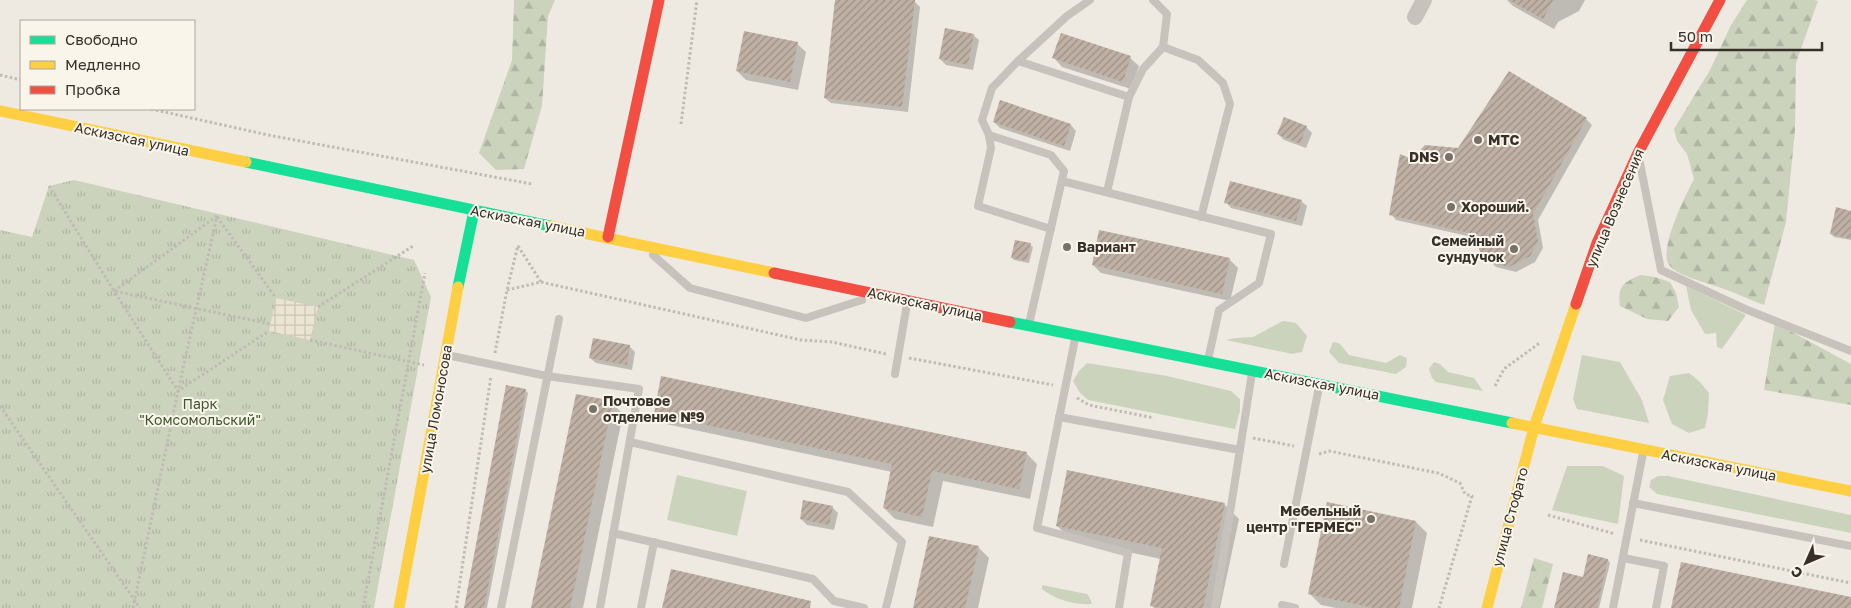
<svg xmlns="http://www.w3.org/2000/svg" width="1851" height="608" font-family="'Golos Text',sans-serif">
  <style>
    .green { fill: #ccd3bd }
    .forest { fill: url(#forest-firs) }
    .park { fill: url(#park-tufts) }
    .plaza { fill: url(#plaza-grid) }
    .shadow { fill: #0003 }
    .building { fill: url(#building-hatch) }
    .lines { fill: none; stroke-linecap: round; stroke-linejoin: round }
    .path { stroke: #bfbbb4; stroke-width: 3; stroke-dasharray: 2.5 2.5; stroke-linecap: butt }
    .lane { stroke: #c7c2bb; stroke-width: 8 }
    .street { stroke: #c7c2bb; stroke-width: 16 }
    .fast { stroke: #16e098; stroke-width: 11 }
    .slow { stroke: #ffcf43; stroke-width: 11 }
    .jam { stroke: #f24e42; stroke-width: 11 }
    .poi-dot { fill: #77716a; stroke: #f9f5eb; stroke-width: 2 }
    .labels { text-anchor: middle; stroke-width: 4; stroke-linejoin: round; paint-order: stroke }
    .street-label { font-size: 14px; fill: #37302a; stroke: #f9f5eb }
    .poi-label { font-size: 14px; font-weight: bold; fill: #37302a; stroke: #f9f5eb; text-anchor: start }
    .park-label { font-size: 14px; fill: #40552e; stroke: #f9f5eb }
  </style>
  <defs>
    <pattern id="forest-firs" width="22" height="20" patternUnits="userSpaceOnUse" patternTransform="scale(1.25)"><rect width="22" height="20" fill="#ccd3bd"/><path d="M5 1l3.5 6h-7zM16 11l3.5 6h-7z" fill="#b0b5a3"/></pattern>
    <pattern id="park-tufts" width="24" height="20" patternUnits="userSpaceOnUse" patternTransform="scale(1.25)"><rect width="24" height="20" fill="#ccd3bd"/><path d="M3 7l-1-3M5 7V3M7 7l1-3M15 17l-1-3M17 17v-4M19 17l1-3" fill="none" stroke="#b0b5a3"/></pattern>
    <pattern id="plaza-grid" width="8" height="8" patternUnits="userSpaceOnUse" patternTransform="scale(1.25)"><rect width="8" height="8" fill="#ebe4d3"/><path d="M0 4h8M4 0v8" fill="none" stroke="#cac4b5"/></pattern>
    <pattern id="building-hatch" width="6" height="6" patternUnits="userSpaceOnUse" patternTransform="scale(1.25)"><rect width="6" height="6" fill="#c0b1a5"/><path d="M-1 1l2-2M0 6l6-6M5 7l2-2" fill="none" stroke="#9d9087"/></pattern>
  </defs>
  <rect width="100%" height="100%" fill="#eeeae2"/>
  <g class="green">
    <polygon points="1686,286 1746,315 1722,349 1717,347 1716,333 1705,334 1691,310"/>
    <polygon points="1283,321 1296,323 1307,336 1302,352 1292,354 1226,340 1235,338 1253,337"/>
    <polygon points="1333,342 1339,343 1349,355 1386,363 1400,355 1407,358 1406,367 1396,374 1339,363 1329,352"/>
    <polygon points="1582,355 1620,362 1642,400 1649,423 1577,409 1573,399"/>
    <polygon points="1434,362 1440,364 1448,372 1474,378 1483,391 1436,382 1432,378 1429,369"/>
    <polygon points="1087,363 1167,376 1231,391 1240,399 1240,411 1235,429 1088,400 1080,393 1073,381 1079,371"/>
    <polygon points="1689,373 1700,382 1709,393 1708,414 1705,428 1689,433 1672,424 1663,400 1670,376"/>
    <polygon points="1567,466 1603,466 1624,476 1618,524 1552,510"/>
    <polygon points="677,475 747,491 737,536 667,520"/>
    <polygon points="1658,476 1668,476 1851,515 1851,533 1657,494 1649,487 1651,480"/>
    <path d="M1042,585L1087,594L1090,598L1092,604C1074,605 1056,600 1042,589Z"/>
  </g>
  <g class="forest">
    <polygon points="514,0 555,0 548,16 542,106 524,169 496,170 479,153 512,60"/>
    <path d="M1747,0H1814L1818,1L1796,63L1795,130L1786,222L1764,305C1750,300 1736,293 1721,288C1708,283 1677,276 1669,265C1658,250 1686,194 1694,179L1687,154L1677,141L1674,129L1710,70L1731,25Z"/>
    <path d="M1640,275L1655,277L1670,282L1676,293L1679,307L1668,321L1647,319L1620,306C1617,286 1623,283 1640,275Z"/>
    <polygon points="1775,323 1851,364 1851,405 1764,390"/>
    <polygon points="1534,558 1553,564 1542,608 1521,608"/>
  </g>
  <polygon class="park" points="74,180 414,260 431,297 374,608 0,608 0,230 32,237 49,186"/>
  <polygon class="plaza" points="276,298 318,307 310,340 269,331"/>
  <g class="shadow">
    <polygon points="836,0 904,0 914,1 920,7 908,112 831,103 825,98"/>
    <polygon points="1507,0 1585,0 1579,11 1558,22 1554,29 1513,6"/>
    <polygon points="973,35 979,40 973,70 946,65 940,59"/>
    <polygon points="797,44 806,52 798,90 746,80 737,71"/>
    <polygon points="1054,58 1130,58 1139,66 1131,89 1062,67"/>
    <polygon points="1586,119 1592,125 1538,220 1543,248 1535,262 1516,272 1496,267 1490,261 1481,239 1396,220 1391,214 1413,160"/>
    <polygon points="994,122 1071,125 1076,131 1070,151 1000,128"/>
    <polygon points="1306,127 1312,133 1306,148 1284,140 1278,134"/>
    <polygon points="1301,201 1307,206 1302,226 1231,208 1226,202"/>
    <polygon points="1851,212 1851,240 1834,237 1831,234"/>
    <polygon points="1030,245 1033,247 1029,263 1014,260 1012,257"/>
    <polygon points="1229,259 1238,268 1230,301 1101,273 1093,265"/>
    <polygon points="629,346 635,352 632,370 596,363 590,358"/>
    <polygon points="525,390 528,393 487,608 465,608"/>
    <polygon points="612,403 623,414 583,608 533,608"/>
    <polygon points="655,413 1026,453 1037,464 1030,499 943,481 933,527 895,519 884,508 892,472 666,424"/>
    <polygon points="1224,504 1239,519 1220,608 1154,608 1151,605 1161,559 1072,540 1057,526"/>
    <polygon points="1328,504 1416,522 1427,533 1412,608 1336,608 1321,605 1310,594"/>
    <polygon points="832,507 838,513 834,530 807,525 801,519"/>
    <polygon points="978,547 989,558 978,608 914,608"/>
    <polygon points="1589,556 1608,560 1610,563 1599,608 1556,608 1584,578"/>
  </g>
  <g class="building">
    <polygon points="835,0 915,0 902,107 824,98"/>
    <polygon points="1509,0 1553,0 1543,19"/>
    <polygon points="945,28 974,34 968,65 939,59"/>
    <polygon points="744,31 798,42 790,82 736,71"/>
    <polygon points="1061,33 1131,56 1123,82 1052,58"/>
    <polygon points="1509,71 1587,118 1533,214 1538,242 1530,256 1509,267 1489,262 1479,250 1479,235 1389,215 1400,154 1412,159 1425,145 1458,148"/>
    <polygon points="1000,100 1071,124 1064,146 993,122"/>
    <polygon points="1284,117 1307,126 1300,144 1277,134"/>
    <polygon points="1230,181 1302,200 1296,221 1224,203"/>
    <polygon points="1836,207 1851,211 1851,239 1830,234"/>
    <polygon points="1099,230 1230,258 1222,294 1092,265"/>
    <polygon points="1015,240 1031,243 1027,261 1011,258"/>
    <polygon points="593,338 630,345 627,365 589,358"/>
    <polygon points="661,376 1027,452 1019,489 932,471 922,517 883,508 892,464 654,414"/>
    <polygon points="506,385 526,389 484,608 464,608"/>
    <polygon points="576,394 613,401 570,608 531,608"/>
    <polygon points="1067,470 1225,503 1203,608 1161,608 1150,606 1162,548 1056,526"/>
    <polygon points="803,500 833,506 829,525 800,519"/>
    <polygon points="1327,502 1416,521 1399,608 1374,608 1308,594"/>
    <polygon points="929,536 979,546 965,608 913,608"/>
    <polygon points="1588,554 1608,559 1597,608 1554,608 1563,572 1583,577"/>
    <polygon points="1681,562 1851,597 1851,608 1671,608"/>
    <polygon points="671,569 811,601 810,608 662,608"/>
  </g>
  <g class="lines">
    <g class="path">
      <polyline points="0,75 21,80"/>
      <polyline points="151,109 268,135 532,184"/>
      <polyline points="681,124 697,0"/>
      <polyline points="49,186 114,291 270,324"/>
      <polyline points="217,216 114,291 178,391 269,331"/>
      <polyline points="217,217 276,298"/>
      <polyline points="518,246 541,282"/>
      <polyline points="507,290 541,282 801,340 832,342 886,354"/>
      <polyline points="318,307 413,246"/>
      <polyline points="310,340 424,365"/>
      <polyline points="495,353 507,290 518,245"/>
      <polyline points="909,358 1053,385"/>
      <polyline points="1495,386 1504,369 1541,342"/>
      <polyline points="1077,398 1089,405 1154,418"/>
      <polyline points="0,406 140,608"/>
      <polyline points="1253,438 1294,446"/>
      <polyline points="1319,454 1329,451 1438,473 1460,483 1465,494 1472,496 1439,608"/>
      <polyline points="1548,515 1615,534"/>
      <polyline points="1640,540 1851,583"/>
      <polyline points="133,608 178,391 217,216"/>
      <polyline points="363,608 425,273"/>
      <polyline points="456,608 491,376"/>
    </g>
    <g class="lane">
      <polyline points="1163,47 1198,60 1223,83 1230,104 1201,217"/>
      <polyline points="1018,61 1129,97 1107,192"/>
      <polyline points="1129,97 1143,69 1163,47 1167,14 1153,0"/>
      <polyline points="989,135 1051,155 1064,171 1029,324"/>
      <polyline points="1640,163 1661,270 1745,309 1851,351"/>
      <polyline points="1062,181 1271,234 1259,283 1219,310 1208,360"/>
      <polyline points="1051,229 978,206 991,148 989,135 982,120 992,88 1018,61 1067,16 1090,0"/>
      <polyline points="653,255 690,288 806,318 862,300"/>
      <polyline points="1075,339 1037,528 1128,553 1119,608"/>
      <polyline points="447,355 547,376 639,389 600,608"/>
      <polyline points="895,374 907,304"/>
      <polyline points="1059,417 1240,450"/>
      <polyline points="630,442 848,492 902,542 886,608"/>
      <polyline points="1633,503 1851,546"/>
      <polyline points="613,533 813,579 834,601 864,608"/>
      <polyline points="1623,558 1664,566 1656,608"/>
      <polyline points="1284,564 1319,387"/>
      <polyline points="1282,605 1295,608"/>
      <polyline points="501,608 559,319"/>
      <polyline points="641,608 654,542"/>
      <polyline points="1215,608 1252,373"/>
      <polyline points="1613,608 1643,453"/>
    </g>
    <polyline class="street" points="1415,17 1424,0"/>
    <g class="fast">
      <polyline points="246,162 550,226"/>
      <polyline points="458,287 474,211"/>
      <polyline points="1010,322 1512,423"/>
    </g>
    <g class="slow">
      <polyline points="0,111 246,162"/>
      <polyline points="550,226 774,273"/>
      <polyline points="1512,423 1851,491"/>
      <polyline points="399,608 458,287"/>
      <polyline points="1487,608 1534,427 1576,304"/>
    </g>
    <g class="jam">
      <polyline points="608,237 659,0"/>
      <polyline points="774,273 1010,322"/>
      <polyline points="1576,304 1597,243 1638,153 1720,0"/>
    </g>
  </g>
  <g class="poi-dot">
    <circle cx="1478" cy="140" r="5"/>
    <circle cx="1449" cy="157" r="5"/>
    <circle cx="1451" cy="207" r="5"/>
    <circle cx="1067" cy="247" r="5"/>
    <circle cx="1514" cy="249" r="5"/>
    <circle cx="593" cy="409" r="5"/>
    <circle cx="1371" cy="519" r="5"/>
  </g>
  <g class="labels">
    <g class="street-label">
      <text transform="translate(132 139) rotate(12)" y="5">Аскизская улица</text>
      <text transform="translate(1615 208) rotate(-67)" y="5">улица Вознесения</text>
      <text transform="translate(528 221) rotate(11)" y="5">Аскизская улица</text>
      <text transform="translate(925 304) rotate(12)" y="5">Аскизская улица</text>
      <text transform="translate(1322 384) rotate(11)" y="5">Аскизская улица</text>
      <text transform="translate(436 409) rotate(-80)" y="5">улица Ломоносова</text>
      <text transform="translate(1719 465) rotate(11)" y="5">Аскизская улица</text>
      <text transform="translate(1510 517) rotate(-75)" y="5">улица Стофато</text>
    </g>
    <g class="poi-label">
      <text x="1488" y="145">МТС</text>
      <text x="1439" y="162" text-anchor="end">DNS</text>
      <text x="1461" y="212">Хороший.</text>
      <text x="1504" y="246" text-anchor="end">Семейный<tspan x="1504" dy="16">сундучок</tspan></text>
      <text x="1077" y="252">Вариант</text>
      <text x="603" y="406">Почтовое<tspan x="603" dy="16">отделение №9</tspan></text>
      <text x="1361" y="516" text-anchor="end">Мебельный<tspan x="1361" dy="16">центр "ГЕРМЕС"</tspan></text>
    </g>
    <g class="park-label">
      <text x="200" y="409">Парк<tspan x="200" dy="16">"Комсомольский"</tspan></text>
    </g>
  </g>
  <rect x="20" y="20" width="175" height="90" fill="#f9f5eb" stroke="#aba69e"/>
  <rect x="30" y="36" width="25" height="8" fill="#16e098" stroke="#aba69e"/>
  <text x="65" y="45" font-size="15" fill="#37302a">Свободно</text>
  <rect x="30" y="61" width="25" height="8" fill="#ffcf43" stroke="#aba69e"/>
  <text x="65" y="70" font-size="15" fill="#37302a">Медленно</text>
  <rect x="30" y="86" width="25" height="8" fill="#f24e42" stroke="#aba69e"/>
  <text x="65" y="95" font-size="15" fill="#37302a">Пробка</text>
  <g transform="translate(1806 563) rotate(225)" stroke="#f9f5eb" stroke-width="4" paint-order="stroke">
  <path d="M0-4L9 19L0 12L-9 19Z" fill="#37302a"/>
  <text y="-8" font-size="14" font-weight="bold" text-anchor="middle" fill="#37302a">С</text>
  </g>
  <path d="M1671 42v8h151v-8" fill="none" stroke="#37302a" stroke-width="2.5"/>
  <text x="1678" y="42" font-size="15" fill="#37302a" stroke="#f9f5eb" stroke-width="4" paint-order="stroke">50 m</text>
</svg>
